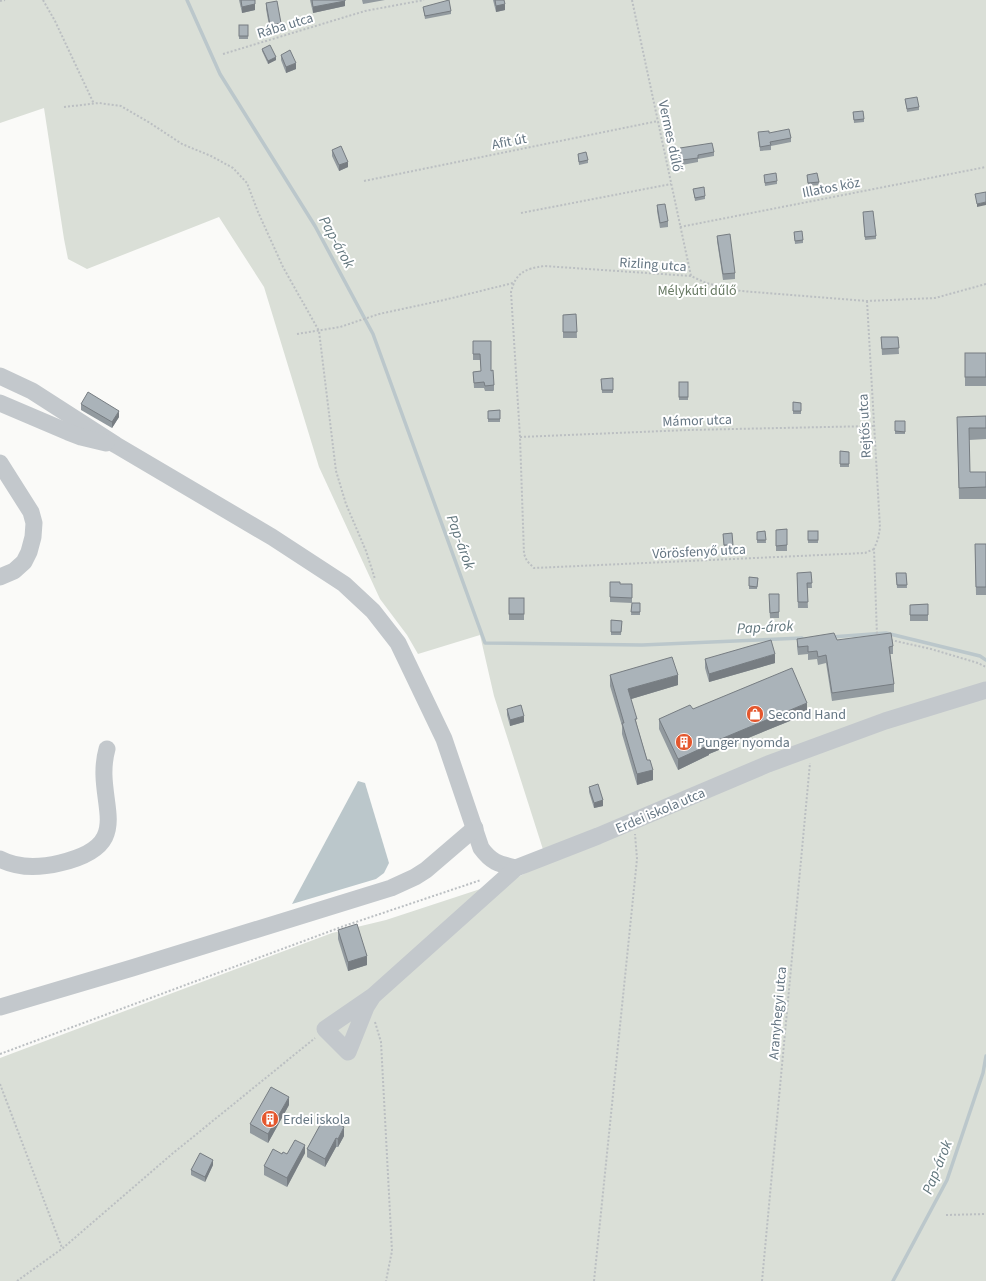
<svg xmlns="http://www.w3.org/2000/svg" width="986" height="1281" font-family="'Source Sans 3',sans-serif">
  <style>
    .green { fill: #dadfd7 }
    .water { fill: #bbc7cb }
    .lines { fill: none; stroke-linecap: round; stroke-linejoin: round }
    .stream { stroke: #bbc7cb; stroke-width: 3.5 }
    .path { stroke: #bbbfc2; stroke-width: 2; stroke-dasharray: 2 2; stroke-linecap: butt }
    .minor { stroke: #c3c8cc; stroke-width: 17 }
    .wall { fill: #929a9f }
    .shaded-wall { fill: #777d82 }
    .building { fill: #aab3b9; stroke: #777d82 }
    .labels { text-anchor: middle; stroke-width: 4; stroke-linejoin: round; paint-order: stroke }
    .street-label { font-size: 14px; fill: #657683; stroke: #fff }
    .park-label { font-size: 14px; fill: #687a64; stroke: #fff }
    .poi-label { font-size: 14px; fill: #657683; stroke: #fff; text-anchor: start }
    .water-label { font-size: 15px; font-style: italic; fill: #60757c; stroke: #fff }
  </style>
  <rect width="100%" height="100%" fill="#fafaf8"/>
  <polygon class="green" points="0,0 986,0 986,1281 0,1281 0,1058 332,933 386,920 520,876 547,862 494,696 480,635 418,654 407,635 380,599 319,467 264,287 219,217 87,269 68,259 64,239 44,108 0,123"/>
  <polygon class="water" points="358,781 365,783 389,863 384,873 376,879 292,904"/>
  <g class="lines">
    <g class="stream">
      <polyline points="187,0 220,74 315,226 373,334 485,643 642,645 802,638"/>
      <polyline points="831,637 886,633 980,656 986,660"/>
      <polyline points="893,1281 947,1180 983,1073 986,1056"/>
    </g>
    <g class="path">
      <polyline points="43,0 55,21 94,104"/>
      <polyline points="632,0 691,276"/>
      <polyline points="0,1 5,0"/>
      <polyline points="223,54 365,11 424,0"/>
      <polyline points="64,107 99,103 121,106 150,123 182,144 211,156 233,168 247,183 258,212 283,267 319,331 336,471 346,504 366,551 375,579"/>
      <polyline points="364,181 658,121"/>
      <polyline points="521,213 671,184"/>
      <polyline points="680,227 986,167"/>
      <polyline points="867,301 880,528 878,539 874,549 877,636"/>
      <polyline points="297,334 340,327 379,314 444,300 513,283"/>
      <polyline points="520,437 687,430 874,426"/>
      <path d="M874,549L865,553L534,568L527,561L524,554L520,437L511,292C516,272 525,269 544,266L691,276L706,283L741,291L867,301L935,298L986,284"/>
      <polyline points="891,640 931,649 978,663 986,667"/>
      <polyline points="375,1022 381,1042 392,1251 386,1281"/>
      <polyline points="0,1054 344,926 481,880"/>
      <polyline points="0,1084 62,1248"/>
      <polyline points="946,1215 986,1214"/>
      <polyline points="17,1281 63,1248 172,1154 315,1038"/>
      <polyline points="594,1281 637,859 635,834"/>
      <polyline points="762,1281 810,763"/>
    </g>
    <g class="minor">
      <path d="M0,376L32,391L116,445L272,537L344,584L373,611L398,643L444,739L481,848C492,863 499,864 516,868"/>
      <polyline points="0,403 68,432 81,437 106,443"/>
      <polyline points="0,463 31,512 34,523 33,537 29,552 24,562 14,571 0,577"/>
      <path d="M0,859C19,869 39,868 60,863C141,844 92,802 107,749"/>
      <polyline points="373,996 366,1007 348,1052 325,1029 373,996 516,868 598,836 768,764 885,721 986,690"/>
      <polyline points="0,1007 132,968 391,888 415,877 426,870 475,828"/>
    </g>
  </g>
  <g class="wall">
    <polygon points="239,0 255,0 255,10 242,13"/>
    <polygon points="310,0 345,0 345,6 313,13"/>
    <polygon points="362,0 385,0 363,4"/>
    <polygon points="493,0 504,0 505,10 496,12"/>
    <polygon points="266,3 281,23 281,29 270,31 266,9"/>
    <polygon points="423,7 451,11 451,14 425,19"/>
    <rect x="239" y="25" width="9" height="14"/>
    <polygon points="262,49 276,60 268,64 262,51"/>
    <polygon points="281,55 296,69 286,73 281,60"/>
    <polygon points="905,99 919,107 919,110 907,112"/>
    <polygon points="853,112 864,119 864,122 854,123"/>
    <polygon points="758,132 769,133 791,138 791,142 771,146 771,150 760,151"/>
    <polygon points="680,148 714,152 714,156 698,159 698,162 682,165 680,153"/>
    <polygon points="332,150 348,167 339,171 332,156"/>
    <polygon points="578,154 588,160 588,163 579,165"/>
    <polygon points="764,175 777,181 777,184 765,186"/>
    <polygon points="807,175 819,182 819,185 808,186"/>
    <polygon points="693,189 705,196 705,199 695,201"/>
    <polygon points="657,205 668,221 668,227 660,228 657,211"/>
    <polygon points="863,215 876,236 876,239 865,240"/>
    <polygon points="794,232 803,240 803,243 795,244"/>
    <polygon points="717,236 735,273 735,279 723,280 717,241"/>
    <polygon points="576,314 577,338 563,338 563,315"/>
    <polygon points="881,337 898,337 899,354 882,355"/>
    <polygon points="473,341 491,371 494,385 494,391 485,391 484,388 474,388 473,372 481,371 480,360 473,360"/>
    <rect x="965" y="353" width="21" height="33"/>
    <polygon points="601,379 613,390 613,393 602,393"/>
    <rect x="679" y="382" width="9" height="18"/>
    <polygon points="793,402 801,403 801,414 793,414"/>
    <polygon points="81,404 119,417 112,428 81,410"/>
    <polygon points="500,410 500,422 488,422 488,411"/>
    <polygon points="986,416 986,439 969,440 970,472 986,472 986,499 959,499 957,417"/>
    <rect x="895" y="421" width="10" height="13"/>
    <polygon points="840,451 849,452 849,467 840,467"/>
    <polygon points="787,529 787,551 776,551 776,530"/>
    <polygon points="765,531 766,543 757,543 757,532"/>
    <rect x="808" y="531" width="10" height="12"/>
    <polygon points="732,533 733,548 724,548 723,534"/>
    <polygon points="975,544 986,544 986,595 976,595"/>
    <polygon points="811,572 812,588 807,588 808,608 798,608 797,578"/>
    <polygon points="896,573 906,573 907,588 897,588"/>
    <polygon points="749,577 758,578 757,589 749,589"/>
    <polygon points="610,582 620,584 632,584 632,603 610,602"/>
    <rect x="509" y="598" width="15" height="22"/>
    <polygon points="769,600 779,612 779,618 770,618"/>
    <polygon points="632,603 640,603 640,615 631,615"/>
    <polygon points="928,604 928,621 910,621 910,605"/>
    <polygon points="611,620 622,621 621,635 611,635"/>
    <polygon points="797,639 837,640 893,646 893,654 890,654 894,684 894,692 832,701 826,663 818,665 817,659 808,660 808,654 798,655 797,647"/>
    <polygon points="705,659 775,663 709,682 705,668"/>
    <polygon points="610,675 678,685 631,699 637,725 653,780 637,785 622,734 622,726 610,686"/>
    <polygon points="507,709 524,722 510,726 507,715"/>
    <polygon points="693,709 807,714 709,754 709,755 678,770 659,729 659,719"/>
    <polygon points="589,787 603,806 594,808 589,792"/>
    <polygon points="338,930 367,965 348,971 338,939"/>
    <polygon points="289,1105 268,1143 250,1133 250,1124"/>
    <polygon points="325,1116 344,1136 338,1147 336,1147 325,1167 307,1157 307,1149"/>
    <polygon points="305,1153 287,1187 264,1175 264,1166 282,1154"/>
    <polygon points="213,1165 205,1182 191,1175 191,1170"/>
  </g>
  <g class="shaded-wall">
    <polygon points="345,1 345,6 313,13 313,7"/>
    <polygon points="255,4 255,10 242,13 242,7"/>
    <polygon points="505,4 505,10 496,12 496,6"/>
    <polygon points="276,57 276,60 268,64 268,61"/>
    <polygon points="296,63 296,69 286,73 286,67"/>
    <polygon points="348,162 348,167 339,171 339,165"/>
    <polygon points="986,202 986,205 977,207 977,204"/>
    <polygon points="119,411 119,417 112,428 112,422"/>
    <polygon points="775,654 775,663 709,682 709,674"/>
    <polygon points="678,675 678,685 628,700 628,689"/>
    <polygon points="807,703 807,714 709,754 709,755 678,770 678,759 709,744"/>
    <polygon points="524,716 524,722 510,726 510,720"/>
    <polygon points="653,770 653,780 637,785 637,774"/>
    <polygon points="603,800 603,806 594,808 594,803"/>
    <polygon points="367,956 367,965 348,971 348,962"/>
    <polygon points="289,1097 289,1105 268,1143 268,1134"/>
    <polygon points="344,1127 344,1136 338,1147 338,1139"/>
    <polygon points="336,1138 336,1147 325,1167 325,1159"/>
    <polygon points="305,1145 305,1153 287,1187 287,1178"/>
    <polygon points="213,1160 213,1165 205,1182 205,1177"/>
  </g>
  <g class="building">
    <polygon points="241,0 255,0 255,4 242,7"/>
    <polygon points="312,0 345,0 345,1 313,7"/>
    <polygon points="449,0 451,11 425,16 423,7"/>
    <polygon points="495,0 504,0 505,4 496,6"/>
    <polygon points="277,1 281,23 270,25 266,3"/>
    <rect x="239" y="25" width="9" height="11"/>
    <polygon points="270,45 276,57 268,61 262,49"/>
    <polygon points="290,50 296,63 286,67 281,55"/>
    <polygon points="917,97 919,107 907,109 905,99"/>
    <polygon points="863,111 864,119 854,120 853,112"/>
    <polygon points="789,129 791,138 770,142 771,145 760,147 758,132 769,131 769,133"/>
    <polygon points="712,143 714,152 698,155 698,158 682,160 680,148"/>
    <polygon points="341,146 348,162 339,165 332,150"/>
    <polygon points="586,152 588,160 579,162 578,154"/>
    <polygon points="776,173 777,181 765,183 764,175"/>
    <polygon points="817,173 819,182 808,183 807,175"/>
    <polygon points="704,187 705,196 695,198 693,189"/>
    <polygon points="986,192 986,202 977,204 975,194"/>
    <polygon points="665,204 668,221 660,223 657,205"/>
    <polygon points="873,211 876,236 865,237 863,212"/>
    <polygon points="802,231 803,240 795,241 794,232"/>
    <polygon points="730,234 735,273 723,274 717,236"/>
    <polygon points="576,314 577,332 563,332 563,315"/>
    <polygon points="881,337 898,337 899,348 882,349"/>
    <polygon points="473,341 491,341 491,371 493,370 494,385 485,386 484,382 474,383 473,372 481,371 480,354 473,354"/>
    <rect x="965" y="353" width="21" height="24"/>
    <polygon points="613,378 613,390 602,390 601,379"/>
    <rect x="679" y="382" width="9" height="15"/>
    <polygon points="88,392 119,411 112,422 81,404"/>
    <polygon points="793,402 801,403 801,411 793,411"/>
    <polygon points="500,410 500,419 488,419 488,411"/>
    <polygon points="986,416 986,428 969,428 970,472 986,472 986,487 959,488 957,417"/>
    <polygon points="895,421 905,421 905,432 895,431"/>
    <polygon points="840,451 849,452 849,464 840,464"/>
    <polygon points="787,529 787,545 776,546 776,530"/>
    <polygon points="765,531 766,540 757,540 757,532"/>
    <rect x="808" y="531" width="10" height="9"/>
    <polygon points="732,533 733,545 724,545 723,534"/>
    <polygon points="975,544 986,544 986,587 976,587"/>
    <polygon points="811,572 812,583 807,583 808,602 798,602 797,573"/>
    <polygon points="896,573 906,573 907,585 897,585"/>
    <polygon points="749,577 758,578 757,587 749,586"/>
    <polygon points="610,582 620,582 620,584 632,584 632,598 610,597"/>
    <polygon points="769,594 779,594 779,612 770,613"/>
    <rect x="509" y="598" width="15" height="16"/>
    <polygon points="632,603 640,603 640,612 631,612"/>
    <polygon points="928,604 928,615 910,615 910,605"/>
    <polygon points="611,620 622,621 621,632 611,632"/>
    <polygon points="834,633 837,640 891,633 893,646 889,647 894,684 832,693 826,655 818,657 817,651 808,652 808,646 798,647 797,639"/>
    <polygon points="771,640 775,654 709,674 705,659"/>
    <polygon points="672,657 678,675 628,689 637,719 635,719 647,760 650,760 653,770 637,774 622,723 624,723 610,675"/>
    <polygon points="792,668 807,703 709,744 709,745 678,759 659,719 690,705 693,709"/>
    <polygon points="521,705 524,716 510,720 507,709"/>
    <polygon points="598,784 603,800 594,803 589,787"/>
    <polygon points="357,924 367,956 348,962 338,930"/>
    <polygon points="271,1087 289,1097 268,1134 250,1124"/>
    <polygon points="325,1116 344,1127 338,1139 336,1138 325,1159 307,1149"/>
    <polygon points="295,1140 305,1145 287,1178 264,1166 273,1149 282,1154 283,1152 287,1154"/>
    <polygon points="200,1153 213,1160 205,1177 191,1170"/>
  </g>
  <defs>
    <symbol id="shop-disc" viewBox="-11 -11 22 22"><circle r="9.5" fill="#e4572e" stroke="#fff"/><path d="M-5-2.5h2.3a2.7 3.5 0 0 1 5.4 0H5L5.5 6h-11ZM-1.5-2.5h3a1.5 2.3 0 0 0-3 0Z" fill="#fff"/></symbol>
    <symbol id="building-disc" viewBox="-11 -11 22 22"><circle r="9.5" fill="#e4572e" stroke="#fff"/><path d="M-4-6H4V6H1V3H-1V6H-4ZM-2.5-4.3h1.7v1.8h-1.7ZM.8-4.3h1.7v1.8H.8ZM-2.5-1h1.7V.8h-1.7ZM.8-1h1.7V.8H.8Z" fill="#fff"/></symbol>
  </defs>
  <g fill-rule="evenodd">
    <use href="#shop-disc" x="745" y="704" width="20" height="20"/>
    <use href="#building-disc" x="674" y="732" width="20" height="20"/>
    <use href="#building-disc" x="260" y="1109" width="20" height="20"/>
  </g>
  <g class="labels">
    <g class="street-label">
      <text transform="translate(285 25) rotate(-17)" y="5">Rába utca</text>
      <text transform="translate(671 136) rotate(78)" y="5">Vermes dűlő</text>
      <text transform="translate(509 141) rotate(-11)" y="5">Afit út</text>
      <text transform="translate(831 187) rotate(-11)" y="5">Illatos köz</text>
      <text transform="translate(653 264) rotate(4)" y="5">Rizling utca</text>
      <text transform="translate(697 420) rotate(-2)" y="5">Mámor utca</text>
      <text transform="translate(864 426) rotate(-93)" y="5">Rejtős utca</text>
      <text transform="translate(699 551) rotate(-3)" y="5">Vörösfenyő utca</text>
      <text transform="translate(660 810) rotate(-23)" y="5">Erdei iskola utca</text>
      <text transform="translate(777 1013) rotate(-85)" y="5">Aranyhegyi utca</text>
    </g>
    <g class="park-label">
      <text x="697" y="295">Mélykúti dűlő</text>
    </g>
    <g class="poi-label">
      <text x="768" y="719">Second Hand</text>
      <text x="697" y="747">Punger nyomda</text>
      <text x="283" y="1124">Erdei iskola</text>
    </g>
    <g class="water-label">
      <text transform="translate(337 242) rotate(61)" y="5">Pap-árok</text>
      <text transform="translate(461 542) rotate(70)" y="5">Pap-árok</text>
      <text transform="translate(765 627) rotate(-3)" y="5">Pap-árok</text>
      <text transform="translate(937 1167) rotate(-68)" y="5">Pap-árok</text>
    </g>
  </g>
</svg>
